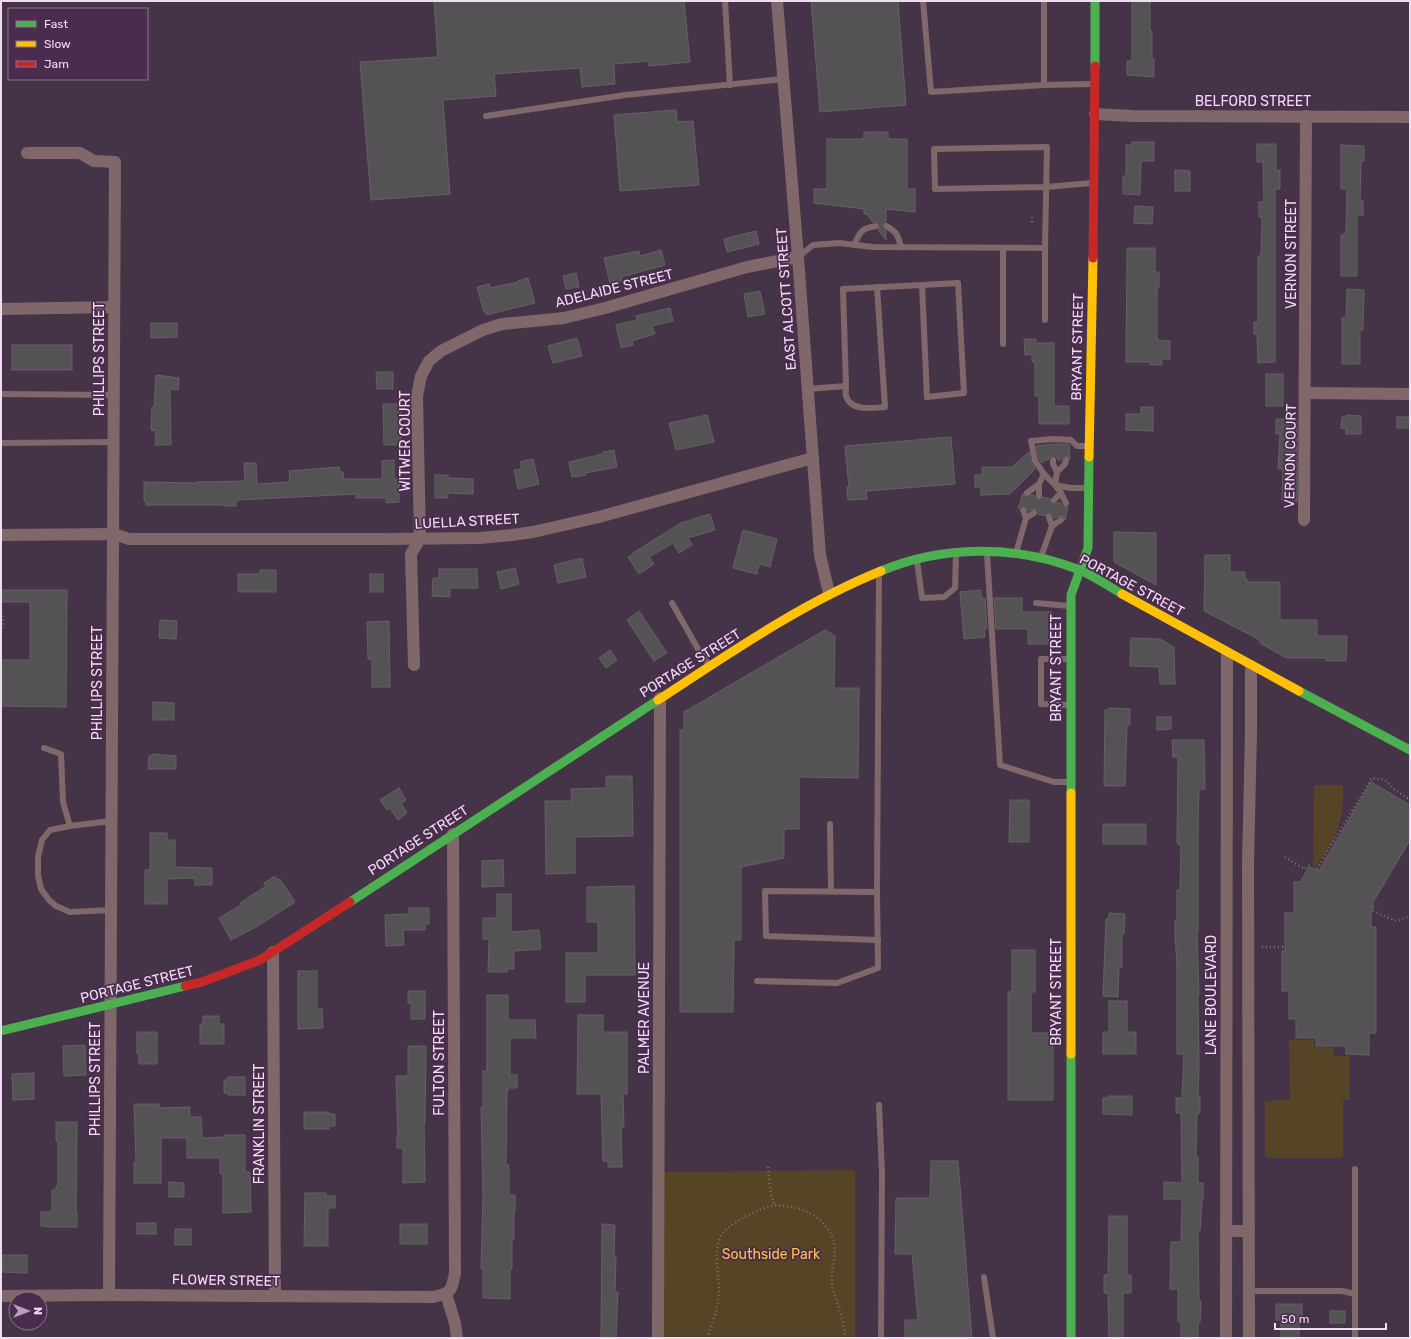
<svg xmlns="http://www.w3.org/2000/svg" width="1411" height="1339" font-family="Rubik,sans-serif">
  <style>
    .green { fill: #554426 }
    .building { fill: #555256; stroke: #646164 }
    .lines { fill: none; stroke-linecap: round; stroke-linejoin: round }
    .path { stroke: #806e73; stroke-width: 2.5; stroke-dasharray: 1 3; stroke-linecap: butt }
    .lane { stroke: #806769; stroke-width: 6 }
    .street { stroke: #806769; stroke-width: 12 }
    .fast { stroke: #4caf50; stroke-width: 9 }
    .slow { stroke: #ffc107; stroke-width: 9 }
    .jam { stroke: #c62828; stroke-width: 9 }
    .labels { text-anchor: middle; stroke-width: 3.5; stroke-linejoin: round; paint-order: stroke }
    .street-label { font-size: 14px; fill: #f1ddf3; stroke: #4b2c4f }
    .park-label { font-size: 14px; fill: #fdc344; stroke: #4b2c4f }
  </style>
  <rect width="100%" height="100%" fill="#453447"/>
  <g class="green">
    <path d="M1314,785H1343C1344,821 1337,841 1313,869Z"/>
    <polygon points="1289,1040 1314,1040 1314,1047 1334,1047 1334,1056 1350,1056 1350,1100 1343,1100 1343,1158 1265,1158 1265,1101 1290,1100"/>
    <polygon points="855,1170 855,1338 658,1338 658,1172"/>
  </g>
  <g class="building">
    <polygon points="434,1 684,1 690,62 649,66 649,61 614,64 615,84 582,87 580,68 494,74 496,96 443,100 450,194 371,200 360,62 438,57"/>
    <polygon points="811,1 898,1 906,105 820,112"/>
    <polygon points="1132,1 1150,1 1150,31 1152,31 1152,59 1154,59 1154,77 1127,75 1127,61 1132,61"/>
    <polygon points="676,110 677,122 693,121 699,185 620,191 614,115"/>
    <polygon points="864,132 888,132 888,139 907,139 907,189 915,189 915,212 886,209 886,222 883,222 882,226 882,229 886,231 886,240 878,230 880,227 880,223 877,222 873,222 867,214 864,214 864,209 814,203 814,189 827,189 827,139 864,139"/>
    <polygon points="1132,142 1154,142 1154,161 1141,161 1140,195 1123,194 1123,176 1126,176 1126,145 1132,145"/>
    <polygon points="1257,144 1276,144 1276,171 1280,170 1280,189 1275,189 1275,362 1258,363 1257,334 1254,334 1254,322 1258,323 1258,256 1261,256 1262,217 1259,217 1259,202 1264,202 1263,162 1257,162"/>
    <polygon points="1341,145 1364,146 1364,161 1361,161 1360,201 1363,201 1363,215 1357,215 1357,276 1341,276 1341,235 1344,235 1344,233 1346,233 1347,189 1341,189"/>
    <polygon points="1175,170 1190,171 1190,191 1175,191"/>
    <polygon points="1135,206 1153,207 1152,224 1134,223"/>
    <polygon points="756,231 759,244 727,252 724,239"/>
    <polygon points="1127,248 1155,248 1155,272 1159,272 1159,288 1157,288 1157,340 1170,341 1170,359 1162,359 1162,365 1150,365 1150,362 1126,362"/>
    <polygon points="661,250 665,265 621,277 622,281 610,283 604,258 639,251 640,256"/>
    <polygon points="576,273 579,287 566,289 563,276"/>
    <polygon points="528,278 535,303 486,315 485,311 484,312 477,287 489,284 490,288 518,282 518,281"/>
    <polygon points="1347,289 1364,290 1363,330 1360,330 1360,364 1342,364 1342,318 1346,318"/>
    <polygon points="760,291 765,314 748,317 744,294"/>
    <polygon points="670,308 673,321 652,326 655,334 632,341 633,345 621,348 616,325 637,320 636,316"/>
    <polygon points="151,323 177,323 177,337 151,338"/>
    <polygon points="577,338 582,356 553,363 548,346"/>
    <polygon points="1024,339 1036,339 1036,343 1054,343 1054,406 1069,406 1069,424 1039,424 1039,396 1035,396 1035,362 1032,362 1032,354 1025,355"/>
    <rect x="12" y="345" width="60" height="25"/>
    <polygon points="376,372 393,372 393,389 377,389"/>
    <rect x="1266" y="374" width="17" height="32"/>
    <polygon points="156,375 179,378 178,390 170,389 171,445 155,445 156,431 151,430 152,407 154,407"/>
    <polygon points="383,404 401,404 401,445 384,445"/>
    <polygon points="1141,407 1153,407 1153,431 1126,430 1126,414 1141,414"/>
    <polygon points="707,415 714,442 676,450 669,423"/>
    <polygon points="1346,415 1361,416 1361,434 1346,434 1346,429 1341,428 1342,417 1346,417"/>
    <rect x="1397" y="417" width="13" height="11"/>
    <polygon points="1276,419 1290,419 1290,422 1297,422 1297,502 1282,501 1283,469 1278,469 1280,434 1276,434"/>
    <polygon points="951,437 955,484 866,491 867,499 848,500 847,487 849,487 845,446"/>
    <polygon points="1053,444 1069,444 1070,459 1069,457 1065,456 1061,460 1058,460 1056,456 1053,456 1049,457 1048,460 1045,460 1042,463 1039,459 1036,446"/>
    <polygon points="614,450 617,467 585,473 586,475 572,477 569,462 603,454 603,452"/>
    <polygon points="1029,452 1031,462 1035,469 1010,494 981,495 981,487 975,487 975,475 982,475 982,467 1012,467"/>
    <polygon points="533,459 539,484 518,489 514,470 522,469 520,462"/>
    <polygon points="394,460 394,479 399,479 399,502 386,503 386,498 356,498 356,494 238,500 236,501 236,506 223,506 223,505 146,505 146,501 144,501 144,482 197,483 197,482 245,481 244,463 256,463 257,484 290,482 289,471 339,467 340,472 343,472 344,479 382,479 382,461"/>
    <polygon points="435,475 448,475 448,478 473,479 473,494 448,493 448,498 435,498"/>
    <polygon points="1023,493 1026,497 1032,495 1034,495 1035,499 1039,500 1042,500 1043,497 1050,499 1051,503 1053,504 1060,502 1063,506 1068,507 1065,520 1064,517 1061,516 1054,518 1052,514 1050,513 1045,516 1038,514 1038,510 1034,509 1028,511 1024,506 1021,506 1018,509"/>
    <polygon points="710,514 715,530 688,538 692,545 679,553 673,543 649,557 654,564 639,574 628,557 633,554 633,553 681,523"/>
    <polygon points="743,530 777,539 770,567 759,564 757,574 733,568"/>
    <polygon points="1114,532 1156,533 1156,585 1114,562"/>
    <polygon points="1205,555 1230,555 1230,572 1245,572 1245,579 1247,579 1247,582 1280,582 1280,620 1317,620 1317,636 1347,636 1346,661 1326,661 1326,658 1286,658 1260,643 1260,640 1204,611"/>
    <polygon points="582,558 586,577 558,583 554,565"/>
    <polygon points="515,568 519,584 501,589 497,572"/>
    <polygon points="439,569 477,569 478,588 450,588 450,597 432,596 433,578 439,578"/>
    <polygon points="260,570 276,570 276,592 238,592 238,574 260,574"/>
    <rect x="370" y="574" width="13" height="18"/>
    <polygon points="1,590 67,590 66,707 1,706 1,660 30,660 30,602 1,602"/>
    <polygon points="981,590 981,598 985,598 987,629 984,629 985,637 964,639 960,592"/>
    <polygon points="994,598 1022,598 1022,612 1052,612 1052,644 1028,644 1028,629 996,629"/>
    <polygon points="639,611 667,653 654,661 627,620"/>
    <polygon points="160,620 177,621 176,639 159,638"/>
    <polygon points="389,621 390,687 372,687 372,660 368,659 367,622"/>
    <polygon points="825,630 835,636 834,688 859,688 858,778 799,777 799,829 784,829 784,858 741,867 741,940 734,940 733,1012 680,1012 680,730 684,730 684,712"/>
    <polygon points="1131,638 1160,639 1174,647 1175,684 1160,684 1159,667 1130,666"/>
    <polygon points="610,650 617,660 606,668 599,658"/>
    <polygon points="153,702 174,703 174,720 153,720"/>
    <polygon points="1109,708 1130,709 1130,725 1127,725 1125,786 1104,786 1105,710 1109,710"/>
    <polygon points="1157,717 1171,717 1171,729 1157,730"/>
    <polygon points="1172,740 1204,740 1205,789 1199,789 1198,829 1198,932 1197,932 1199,995 1198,995 1199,1066 1198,1097 1200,1097 1200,1113 1197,1113 1196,1157 1198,1157 1198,1183 1203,1183 1203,1200 1202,1200 1200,1231 1198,1231 1199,1301 1201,1301 1200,1322 1198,1322 1198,1338 1181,1338 1181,1322 1178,1322 1178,1289 1170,1289 1171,1242 1181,1242 1182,1199 1164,1199 1164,1182 1182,1183 1181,1113 1176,1113 1176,1098 1182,1098 1184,1054 1177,1054 1177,967 1175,932 1175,920 1177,920 1177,890 1180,890 1181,845 1178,845 1178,842 1177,842 1178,757 1173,757"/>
    <polygon points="152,754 176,756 176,769 148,769 149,756 152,756"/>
    <polygon points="606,776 632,776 633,836 575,837 575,873 546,874 545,801 572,801 571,789 606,788"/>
    <polygon points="1371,782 1410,805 1410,840 1372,904 1374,906 1371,912 1371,927 1376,927 1376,1033 1369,1033 1369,1055 1346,1054 1346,1046 1316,1046 1316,1038 1296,1038 1296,1019 1289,1019 1289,991 1282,991 1282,951 1285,951 1285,913 1294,913 1294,882 1300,882 1309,867 1319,871"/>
    <polygon points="399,788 406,800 401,803 407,813 398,820 390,808 387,810 380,800"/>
    <polygon points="1010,800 1029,800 1029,842 1009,842"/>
    <rect x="1103" y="824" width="43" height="20"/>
    <polygon points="150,833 167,833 167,840 175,840 175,867 212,868 212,885 195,885 195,878 167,879 167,904 145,904 145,870 150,870"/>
    <polygon points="503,860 504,886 482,887 482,861"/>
    <polygon points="275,876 278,880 280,879 295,902 256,927 231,940 219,918 241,905 240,903 266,886 264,883"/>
    <polygon points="634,886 635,975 585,975 585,1002 566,1002 566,953 598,953 598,922 587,922 587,887"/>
    <polygon points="497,894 511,894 511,932 539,930 541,949 514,951 514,969 507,969 507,972 488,972 489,939 483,939 483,918 497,918"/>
    <polygon points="409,908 429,908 429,924 425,924 425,930 403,930 404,945 386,946 385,915 409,914"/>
    <polygon points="1109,913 1125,914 1124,934 1122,934 1122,967 1119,967 1118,997 1103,996 1106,919 1109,919"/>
    <polygon points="1012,950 1035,950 1035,992 1031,992 1031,1033 1053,1033 1053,1100 1008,1100 1008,992 1012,992"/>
    <polygon points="298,971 317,971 317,1009 322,1009 323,1028 298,1029"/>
    <polygon points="408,991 425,991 425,1019 411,1019 411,1003 408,1003"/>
    <polygon points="487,995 508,995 508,1020 535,1020 536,1038 510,1038 510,1075 517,1075 517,1088 508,1088 508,1091 507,1091 506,1165 509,1165 509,1195 515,1195 515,1212 514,1212 514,1240 512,1240 512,1269 510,1269 510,1299 483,1298 483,1269 481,1269 483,1195 481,1107 483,1107 483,1071 487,1071"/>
    <polygon points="1109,1001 1127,1001 1127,1032 1136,1032 1136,1054 1103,1054 1103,1032 1109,1032"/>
    <polygon points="578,1015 603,1015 603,1032 627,1032 627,1094 623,1094 624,1127 621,1127 622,1167 608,1167 608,1161 603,1161 601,1094 577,1094"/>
    <polygon points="203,1016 219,1016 219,1024 224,1024 224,1044 200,1044 200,1024 203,1024"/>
    <polygon points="137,1032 157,1032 157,1064 139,1064 139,1054 137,1054"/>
    <polygon points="85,1045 86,1075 64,1076 63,1046"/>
    <polygon points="408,1046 426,1046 425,1124 424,1124 425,1182 403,1183 403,1148 397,1148 397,1136 398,1136 396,1076 408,1076"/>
    <polygon points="34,1073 34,1099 13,1100 12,1074"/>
    <polygon points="228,1077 245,1077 245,1095 228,1095 228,1093 224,1093 224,1080 228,1080"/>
    <polygon points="1108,1096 1132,1096 1132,1115 1103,1114 1103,1098 1108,1098"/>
    <polygon points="134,1104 159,1104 159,1108 190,1107 190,1117 201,1117 202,1138 224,1137 224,1135 245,1135 245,1172 250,1172 251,1212 223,1213 223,1174 220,1174 220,1158 187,1158 187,1138 161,1138 161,1183 134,1183 134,1162 136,1162"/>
    <polygon points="304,1112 329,1112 329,1114 335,1114 335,1126 329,1126 329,1129 304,1129"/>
    <polygon points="56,1122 77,1122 76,1212 77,1212 77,1227 47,1227 47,1226 41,1226 41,1212 52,1212 52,1190 56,1190 56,1186 58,1186 58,1141 56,1141"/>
    <polygon points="931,1161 958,1161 972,1338 905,1338 905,1320 918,1320 912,1254 895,1254 896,1198 930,1198"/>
    <polygon points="169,1182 184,1183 184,1197 169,1197"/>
    <polygon points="305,1193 326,1193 326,1196 335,1196 335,1208 328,1208 328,1246 304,1246"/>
    <polygon points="1109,1216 1127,1216 1127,1275 1131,1275 1131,1293 1123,1293 1123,1338 1109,1338 1108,1293 1104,1293 1104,1275 1108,1275"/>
    <rect x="137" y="1223" width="19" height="11"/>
    <rect x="400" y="1224" width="27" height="20"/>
    <polygon points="602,1224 615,1225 614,1256 616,1256 615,1292 618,1292 616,1338 601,1338"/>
    <rect x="175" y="1229" width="16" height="16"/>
    <polygon points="2,1255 27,1255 27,1273 2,1272"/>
    <polygon points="1276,1304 1302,1304 1302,1320 1299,1320 1299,1338 1281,1338 1281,1320 1276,1320"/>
    <rect x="1330" y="1311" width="15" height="12"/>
  </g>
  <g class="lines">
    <g class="path">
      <polyline points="1032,217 1032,224"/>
      <polyline points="1,612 4,623 1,629"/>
      <polyline points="1285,857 1304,869 1310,865"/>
      <polyline points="1317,869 1372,778 1385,780 1395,790 1407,798 1410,798"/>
      <polyline points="1373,911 1396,921 1410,916"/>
      <polyline points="1262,947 1285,947"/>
      <polyline points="768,1167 771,1194 775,1206"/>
      <path d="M707,1338C712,1324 718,1309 719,1294C720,1277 712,1250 722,1234C728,1226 740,1219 749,1215C756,1212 764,1207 772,1206C793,1203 821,1214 831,1234C840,1251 830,1268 832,1285C833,1292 836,1299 838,1305C841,1315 845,1327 845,1338"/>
    </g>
    <g class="lane">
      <polyline points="725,1 730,85"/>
      <polyline points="923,1 931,92 1044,85 1044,1"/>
      <polyline points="1044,85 1092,84"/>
      <polyline points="486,116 625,95 783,79"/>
      <path d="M886,226C897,232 898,235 901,247"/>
      <path d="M854,245C860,232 861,228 876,226"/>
      <polyline points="1003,248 1003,344"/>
      <polyline points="1045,248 1045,320"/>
      <polyline points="798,257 813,245 839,243 873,247 1045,248 1047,147 934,149 935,189 1046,187 1092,183"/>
      <path d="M846,386C846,389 845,393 846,396C851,412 873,408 885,407L877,287"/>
      <polyline points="808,389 846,386 843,289 922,285 927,397 964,393 958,283 922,285"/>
      <polyline points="1,394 114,395"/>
      <polyline points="1,443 114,442"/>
      <polyline points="1053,460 1053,464 1057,472"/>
      <polyline points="1087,488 1071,488 1055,485 1044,474 1035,461 1031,441 1053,439 1071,440 1077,446 1089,446"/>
      <polyline points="1027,493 1039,484"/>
      <polyline points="1039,496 1039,484 1044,474"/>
      <polyline points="1054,500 1061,493"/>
      <polyline points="1066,503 1061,493 1055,485 1057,472 1065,464 1066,460"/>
      <polyline points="1049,517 1052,526"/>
      <polyline points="1026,518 1034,513"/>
      <polyline points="987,553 1000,765 1054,782 1070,782"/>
      <polyline points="1016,553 1026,518 1023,510"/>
      <polyline points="1041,557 1052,526 1061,520"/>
      <polyline points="917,561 922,598 944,597 955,588 956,554"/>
      <polyline points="672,603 698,649 709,665"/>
      <polyline points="1036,603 1069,606"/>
      <polyline points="1070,705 1041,704 1041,659 1070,659"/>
      <polyline points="44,748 61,754 63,802 70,826"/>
      <polyline points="830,824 831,891"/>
      <polyline points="877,892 765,891 766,936 878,940"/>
      <polyline points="111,910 70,912 56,906 49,900 41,889 38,875 38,857 42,840 50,830 70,826 111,821"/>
      <polyline points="757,981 837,983 878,968 877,892 879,573"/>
      <polyline points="879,1105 882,1173 881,1338"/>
      <polyline points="1355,1169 1355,1338"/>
      <polyline points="984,1277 993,1338"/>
      <polyline points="1249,1291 1342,1291 1355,1294"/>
    </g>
    <g class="street">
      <polyline points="777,1 798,257 820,555 829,593"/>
      <polyline points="1095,114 1133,116 1410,117"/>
      <polyline points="27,153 80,153 94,161 115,162 109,1295"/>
      <polyline points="1,309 114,307"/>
      <polyline points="1306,393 1410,394"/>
      <polyline points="1304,520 1306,116"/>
      <polyline points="1,535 114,534 129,539 386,539 480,538 512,535 533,532 599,517 813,458"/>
      <polyline points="414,665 411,554 420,539 417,396 421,376 429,361 441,351 483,330 502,324 564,318 605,308 747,267 798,257"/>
      <polyline points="273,952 275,1296"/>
      <polyline points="1226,1231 1249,1231"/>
      <polyline points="446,1294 455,1323 457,1338"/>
      <path d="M1,1296L109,1295L433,1297C452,1293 451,1291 455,1273L453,834"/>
      <polyline points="658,1338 660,698"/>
      <polyline points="1226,1338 1227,653"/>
      <polyline points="1249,1338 1248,864 1251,731 1251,666"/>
    </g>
    <g class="fast">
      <polyline points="1095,66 1095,1"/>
      <path d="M881,571C943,545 1015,545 1077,569C1093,575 1108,586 1122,594"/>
      <polyline points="1299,691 1410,750"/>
      <polyline points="1071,793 1071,595 1088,548 1089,457"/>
      <polyline points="350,902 658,700"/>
      <polyline points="1,1031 185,986"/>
      <polyline points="1071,1054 1071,1338"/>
    </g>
    <g class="slow">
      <polyline points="1089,457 1093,258"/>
      <polyline points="1122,594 1299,691"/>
      <path d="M658,700C730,653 802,603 881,571"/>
      <polyline points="1071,793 1071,1054"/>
    </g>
    <g class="jam">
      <polyline points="1093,258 1095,66"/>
      <polyline points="185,986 202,982 260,960 350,902"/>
    </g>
  </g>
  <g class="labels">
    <g class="street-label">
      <text x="1253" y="106">BELFORD STREET</text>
      <text transform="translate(1291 254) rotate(-90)" y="5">VERNON STREET</text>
      <text transform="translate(614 288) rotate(-14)" y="5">ADELAIDE STREET</text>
      <text transform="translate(786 299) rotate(-94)" y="5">EAST ALCOTT STREET</text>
      <text transform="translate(1077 347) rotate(-89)" y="5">BRYANT STREET</text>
      <text transform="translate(99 359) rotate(-90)" y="5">PHILLIPS STREET</text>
      <text transform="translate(405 441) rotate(-90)" y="5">WITWER COURT</text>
      <text transform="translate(1290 456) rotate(-89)" y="5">VERNON COURT</text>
      <text transform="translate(467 521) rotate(-3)" y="5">LUELLA STREET</text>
      <text transform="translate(1132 585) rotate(28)" y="5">PORTAGE STREET</text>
      <text transform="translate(690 663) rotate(-32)" y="5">PORTAGE STREET</text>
      <text transform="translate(1056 668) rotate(-90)" y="5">BRYANT STREET</text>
      <text transform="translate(97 683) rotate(-90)" y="5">PHILLIPS STREET</text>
      <text transform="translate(418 840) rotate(-33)" y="5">PORTAGE STREET</text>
      <text transform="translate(137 984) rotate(-14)" y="5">PORTAGE STREET</text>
      <text transform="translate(1056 992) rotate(-90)" y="5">BRYANT STREET</text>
      <text transform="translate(1211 995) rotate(-90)" y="5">LANE BOULEVARD</text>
      <text transform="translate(644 1018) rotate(-90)" y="5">PALMER AVENUE</text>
      <text transform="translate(439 1063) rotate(-90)" y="5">FULTON STREET</text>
      <text transform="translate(95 1079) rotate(-90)" y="5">PHILLIPS STREET</text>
      <text transform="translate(259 1124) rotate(-90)" y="5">FRANKLIN STREET</text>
      <text transform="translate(226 1280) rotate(1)" y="5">FLOWER STREET</text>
    </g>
    <g class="park-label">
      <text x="771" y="1259">Southside Park</text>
    </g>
  </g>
  <rect width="1411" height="1339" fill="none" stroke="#f1ddf3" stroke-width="4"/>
  <rect x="8" y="8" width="140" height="72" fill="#4b2c4f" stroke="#8d7391"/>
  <rect x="16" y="21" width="20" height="6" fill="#4caf50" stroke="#8d7391"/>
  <text x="44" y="28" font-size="12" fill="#f1ddf3">Fast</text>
  <rect x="16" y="41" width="20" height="6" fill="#ffc107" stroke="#8d7391"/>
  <text x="44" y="48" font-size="12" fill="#f1ddf3">Slow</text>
  <rect x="16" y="61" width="20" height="6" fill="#c62828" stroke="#8d7391"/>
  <text x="44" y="68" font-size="12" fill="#f1ddf3">Jam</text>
  <g transform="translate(28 1311) rotate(90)"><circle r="19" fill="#4b2c4f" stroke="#8d7391"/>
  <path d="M0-3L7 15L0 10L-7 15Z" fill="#b5a2b7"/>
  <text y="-6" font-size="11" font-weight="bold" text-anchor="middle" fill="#f1ddf3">N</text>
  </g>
  <path d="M1275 1323v6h111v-6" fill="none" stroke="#f1ddf3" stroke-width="2"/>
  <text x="1281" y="1323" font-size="12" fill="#f1ddf3" stroke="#4b2c4f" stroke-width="3" paint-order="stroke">50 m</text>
</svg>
